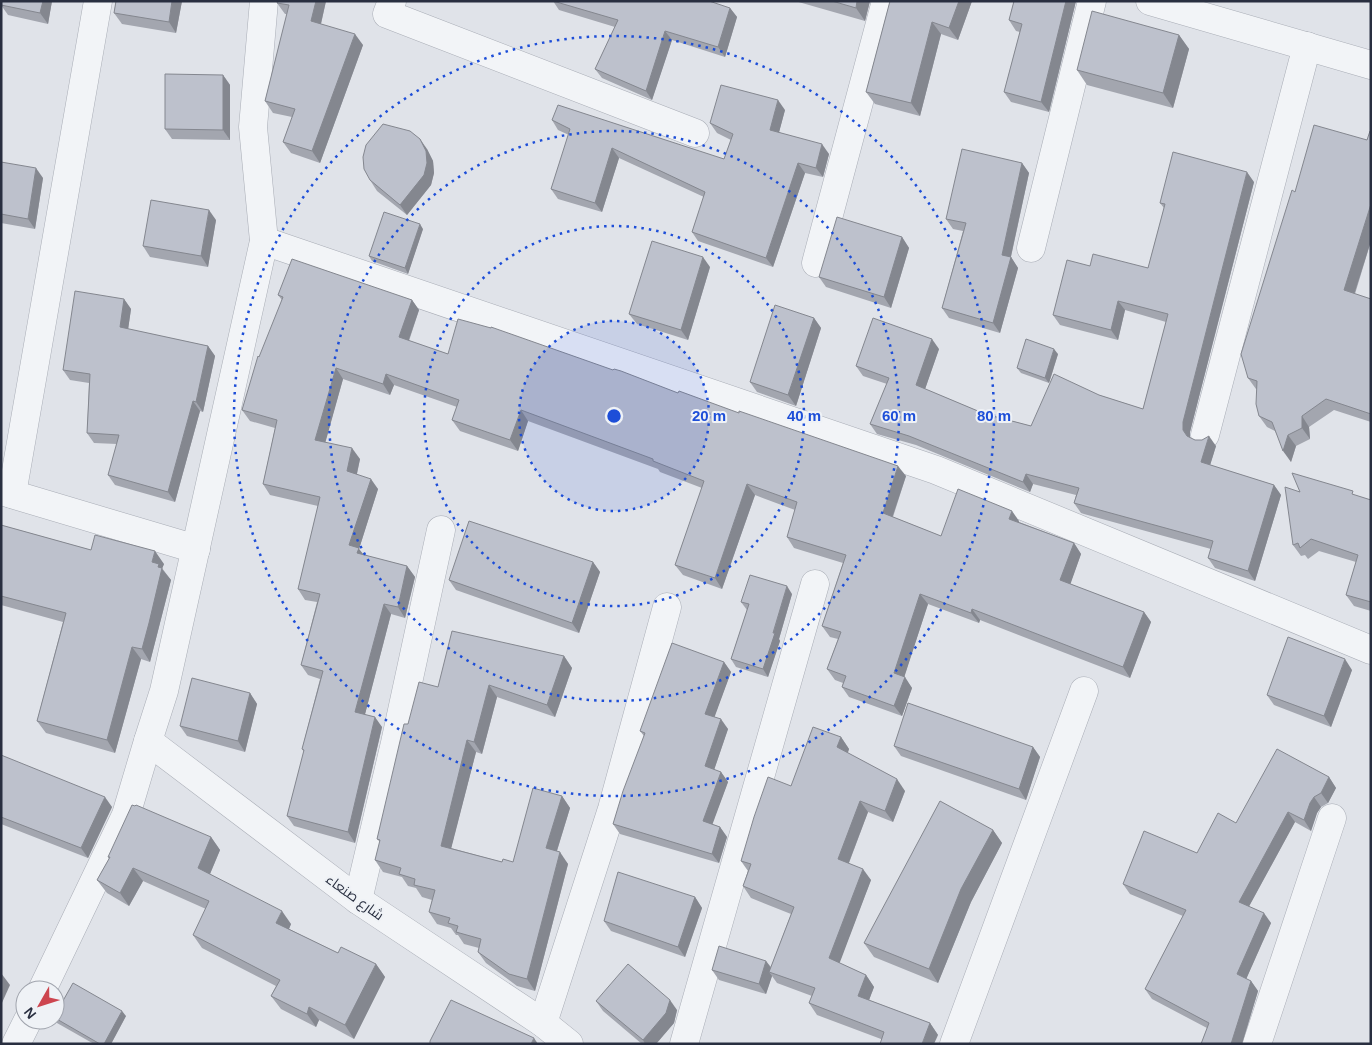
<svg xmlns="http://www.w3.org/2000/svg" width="1372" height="1045" font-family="Helvetica,Cairo,sans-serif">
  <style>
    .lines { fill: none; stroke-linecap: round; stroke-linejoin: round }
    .street-casing { stroke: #a9adb6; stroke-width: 29 }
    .street { stroke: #f2f4f7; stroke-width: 28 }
    .wall { fill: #a3a6af }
    .shaded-wall { fill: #84878f }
    .building { fill: #bdc1cc; stroke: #84878f }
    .ring { fill: none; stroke: #1d4ed8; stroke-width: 2.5; stroke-dasharray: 2.5 5 }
    .labels { text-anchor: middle; stroke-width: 4; stroke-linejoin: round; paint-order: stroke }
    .street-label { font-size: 14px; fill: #292f40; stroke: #eff2f6 }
    .centre { fill: #1d4ed8; stroke: #eff2f6; stroke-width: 2.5 }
    .ring-label { font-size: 15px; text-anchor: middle; font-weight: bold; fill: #1d4ed8; stroke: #eff2f6; stroke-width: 4; stroke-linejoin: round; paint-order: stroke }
  </style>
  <rect width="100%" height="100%" fill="#e0e3e9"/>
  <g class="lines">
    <defs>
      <g id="street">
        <polyline points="392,1 387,14 695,133"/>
        <polyline points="1150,1 1371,65"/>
        <polyline points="264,241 936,470 1371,650"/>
        <polyline points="1031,248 1092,1"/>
        <polyline points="816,263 886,1"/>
        <polyline points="1205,435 1307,46"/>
        <polyline points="1,491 196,549"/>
        <polyline points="12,494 98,1"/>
        <polyline points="148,741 358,900 543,1023 569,1044"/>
        <polyline points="358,900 395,743 441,530"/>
        <polyline points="42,990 126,815 148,741 164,691 264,241 253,127 264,1"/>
        <polyline points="543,1023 612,809 667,607"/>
        <polyline points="16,1044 28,1020"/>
        <polyline points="684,1044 815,584"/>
        <polyline points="954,1044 1084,691"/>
        <polyline points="1257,1044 1332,818"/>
      </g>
    </defs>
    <use href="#street" class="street-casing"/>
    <use href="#street" class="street"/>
  </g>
  <g class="wall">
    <polygon points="2,1 52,1 48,24 8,15 1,5"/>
    <polygon points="116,1 182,1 176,33 122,24 114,13"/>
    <polygon points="326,1 321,24 363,45 320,163 291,153 283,142 292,117 273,113 265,101 287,14 285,14 277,3"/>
    <polygon points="553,1 730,8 737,17 725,57 672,40 652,100 602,78 595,69 615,27 559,10"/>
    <polygon points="795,1 870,1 865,21"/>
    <polygon points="890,1 972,1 958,40 941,34 920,116 875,104 866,92"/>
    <polygon points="1014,1 1076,1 1049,112 1011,102 1004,92 1020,32 1016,31 1009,20"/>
    <polygon points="1179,35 1189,49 1173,108 1087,85 1077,70"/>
    <polygon points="223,75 230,85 230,140 172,139 165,129"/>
    <polygon points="785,110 779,132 829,154 823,177 805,173 773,267 698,241 692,232 704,197 619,158 602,212 558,199 551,189 569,135 558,130 552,120 724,159 731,140 717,133 710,123"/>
    <polygon points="1371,131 1371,241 1355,294 1371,299 1371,422 1334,410 1309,427 1310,439 1296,446 1291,462 1275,431 1267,427 1259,416 1257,389 1256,389 1248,378 1295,192 1367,140"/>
    <polygon points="427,149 433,161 434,173 431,185 407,215 377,191 370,180"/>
    <polygon points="1,162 43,178 35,229 1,223"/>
    <polygon points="1022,163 1029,173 1011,257 1018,268 1000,333 949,318 942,308 963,231 953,229 946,219"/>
    <polygon points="1254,182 1190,432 1190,438 1195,440 1216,446 1210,465 1274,485 1281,495 1255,581 1215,568 1208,558 1211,549 1084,514 1081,513 1074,503 1076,495 1033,484 1030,492 916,445 877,434 870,424 887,384 863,376 856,366 939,349 925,389 985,414 1031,426 1099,395 1143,409 1166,322 1125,310 1118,340 1060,325 1053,315 1090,266 1148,268 1164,208 1160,203"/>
    <polygon points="216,220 208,267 150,257 143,246"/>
    <polygon points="423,229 408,274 372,261 369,256"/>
    <polygon points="902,237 909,248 891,308 826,287 819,277"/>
    <polygon points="710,267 688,340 637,324 629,314"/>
    <polygon points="278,295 412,300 419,310 409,341 448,354 678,393 906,476 893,517 941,536 1019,521 1019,522 1074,543 1081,554 1070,584 1144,612 1151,622 1130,678 980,620 979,623 928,604 904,677 912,688 902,716 849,697 842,687 843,683 835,680 827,669 838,639 830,637 822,626 843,563 794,548 787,537 795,510 755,495 722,589 683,575 675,565 702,488 660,472 658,469 528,421 518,451 460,431 452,420 457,407 394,385 390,395 343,379 325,442 360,459 357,474 378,489 359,549 364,555 407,566 415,577 405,618 391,614 365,714 382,727 355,843 294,826 287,816 304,752 302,749 320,679 308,675 301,665 317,602 305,600 298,589 318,506 270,495 263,484 275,428 250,421 242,410 282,300"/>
    <polygon points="124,299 131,309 128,329 208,346 215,356 203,412 200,411 175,502 115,485 108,475 117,444 94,443 87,433 89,383 70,380 63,370"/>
    <polygon points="814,318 821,328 796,406 757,392 750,382"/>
    <polygon points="1058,354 1049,383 1021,373 1017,368"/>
    <polygon points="1300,492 1356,496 1371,500 1371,611 1354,606 1346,595 1356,562 1319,551 1308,559 1305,555 1301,556 1293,545"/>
    <polygon points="1,525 91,550 164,564 162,568 171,580 150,662 141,659 115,753 46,733 37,721 63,622 1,605"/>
    <polygon points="593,562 600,572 579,633 456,590 449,580"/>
    <polygon points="792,594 779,639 780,641 768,677 736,667 731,659 747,610 741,602"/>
    <polygon points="564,656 572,668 555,717 497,697 482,754 476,752 451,848 502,862 513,862 562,796 570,808 557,851 568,864 535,991 517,986 486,963 478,952 479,948 464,944 458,935 456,935 451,928 437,924 429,912 432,900 422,897 416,888 408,886 402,877 383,872 375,860 380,842 377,839 408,724 438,687"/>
    <polygon points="724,662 731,672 714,717 728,729 714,770 721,772 728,782 712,824 720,827 727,837 719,863 620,834 613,824 644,736 640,731"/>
    <polygon points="1352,670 1331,727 1274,705 1267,695"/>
    <polygon points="250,693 257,704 245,752 187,736 180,726"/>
    <polygon points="841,737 849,749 848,753 905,791 893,822 868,812 849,863 871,880 839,963 866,975 874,987 869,1000 930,1023 938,1035 881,1039 817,1015 809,1003 812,996 777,983 772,976 766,994 719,980 712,970 766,961 771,967 791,914 751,898 743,886 748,871 741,861 791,786"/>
    <polygon points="894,746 1033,747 1040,757 1026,800 901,756"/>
    <polygon points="1,755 112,807 88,858 1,824"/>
    <polygon points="1329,777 1336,788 1328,803 1321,807 1317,813 1311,831 1295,822 1249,906 1271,923 1246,979 1251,981 1258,991 1242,1044 1201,1044 1207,1028 1152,999 1145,989 1183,916 1130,894 1123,884 1197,853 1236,823"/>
    <polygon points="993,830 1002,843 971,902 938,983 874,957 864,943"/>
    <polygon points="211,837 220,850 210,874 291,924 289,929 338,953 376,964 385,977 354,1039 319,1020 316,1027 281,1009 271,996 276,986 202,948 193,935 206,909 143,881 129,906 107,893 97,880 109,859 108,857"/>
    <polygon points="695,897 702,908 685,957 611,931 604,921"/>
    <polygon points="596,1001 677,1010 674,1023 656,1044 642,1044 603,1011"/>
    <polygon points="55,1015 126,1016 111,1044 94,1044 57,1023 55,1020"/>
  </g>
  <g class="shaded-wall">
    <polygon points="43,1 52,1 48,24 40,13"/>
    <polygon points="172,1 182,1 176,33 169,22"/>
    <polygon points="316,1 326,1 319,32 311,21"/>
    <polygon points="857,1 870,1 865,21 856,8"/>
    <polygon points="959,1 972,1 958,40 949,28"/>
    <polygon points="1066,1 1076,1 1049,112 1041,102"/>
    <polygon points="730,8 737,17 725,57 718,47"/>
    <polygon points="932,22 941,34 920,116 911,103"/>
    <polygon points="665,31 672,40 652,100 646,91"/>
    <polygon points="355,34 363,45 320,163 312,151"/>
    <polygon points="1179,35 1189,49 1173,108 1163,93"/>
    <polygon points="223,75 230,85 230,140 223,130"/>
    <polygon points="778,100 785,110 777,140 770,130"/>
    <polygon points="420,139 427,149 433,161 434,173 431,185 407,215 400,205"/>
    <polygon points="822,144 829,154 823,177 816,168"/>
    <polygon points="612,148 619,158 602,212 595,203"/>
    <polygon points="798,163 805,173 773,267 766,258"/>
    <polygon points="1022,163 1029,173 1009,265 1002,255"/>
    <polygon points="36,168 43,178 35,229 28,219"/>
    <polygon points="1247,172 1254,182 1190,432 1190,440 1194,446 1183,430 1183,422"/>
    <polygon points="1371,204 1371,241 1352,301 1344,290"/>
    <polygon points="209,210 216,220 208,267 201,256"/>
    <polygon points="420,224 423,229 408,274 405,268"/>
    <polygon points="902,237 909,248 891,308 884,297"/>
    <polygon points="703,257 710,267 688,340 681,330"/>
    <polygon points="1011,257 1018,268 1000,333 993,323"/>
    <polygon points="124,299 131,309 127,337 120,327"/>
    <polygon points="412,300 419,310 406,348 399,337"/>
    <polygon points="1118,301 1125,310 1118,340 1111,330"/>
    <polygon points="814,318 821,328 796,406 788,395"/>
    <polygon points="932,339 939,349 923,395 916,385"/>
    <polygon points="208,346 215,356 203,412 196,402"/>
    <polygon points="1054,349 1058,354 1049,383 1045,378"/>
    <polygon points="336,368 343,379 323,451 315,440"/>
    <polygon points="386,374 394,385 390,395 383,384"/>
    <polygon points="193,401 200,411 175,502 168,492"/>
    <polygon points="521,410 528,421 518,451 510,440"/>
    <polygon points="1302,416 1309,427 1310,439 1302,428"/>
    <polygon points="1288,435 1296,446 1291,462 1283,451"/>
    <polygon points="1209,436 1216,446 1208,472 1201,462"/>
    <polygon points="352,448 360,459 355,482 347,471"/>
    <polygon points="898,466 906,476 890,524 883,513"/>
    <polygon points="1026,474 1033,484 1030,492 1023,482"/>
    <polygon points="371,479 378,489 359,549 366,558 365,564 349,545"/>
    <polygon points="747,484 755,495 722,589 715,578"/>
    <polygon points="1274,485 1281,495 1255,581 1248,571"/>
    <polygon points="1012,511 1019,521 1016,529 1009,519"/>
    <polygon points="1074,543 1081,554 1068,591 1060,580"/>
    <polygon points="155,551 164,564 162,569 171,580 150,662 142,649 152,562"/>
    <polygon points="593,562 600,572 579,633 572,623"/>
    <polygon points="407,566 415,577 405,618 398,607"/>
    <polygon points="787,586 792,594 779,639 780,641 768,677 763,669"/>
    <polygon points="920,594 928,604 902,684 894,673"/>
    <polygon points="384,604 391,614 363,722 355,712"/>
    <polygon points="972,609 980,620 979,623 971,613"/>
    <polygon points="1144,612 1151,622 1130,678 1123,667"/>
    <polygon points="132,647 141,659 115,753 107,740"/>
    <polygon points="564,656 572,668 555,717 547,705"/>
    <polygon points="1345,659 1352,670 1331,727 1324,716"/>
    <polygon points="724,662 731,672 712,724 705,714"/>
    <polygon points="905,677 912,688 902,716 894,706"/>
    <polygon points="489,685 497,697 482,754 474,742"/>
    <polygon points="250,693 257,704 245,752 238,741"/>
    <polygon points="375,717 382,727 355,843 348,832"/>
    <polygon points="721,719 728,729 712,776 705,766"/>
    <polygon points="841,737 849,749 845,759 837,747"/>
    <polygon points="467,740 476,752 449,857 441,846"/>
    <polygon points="1033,747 1040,757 1026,800 1019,789"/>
    <polygon points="721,772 728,782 710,831 703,821"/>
    <polygon points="1329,777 1336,788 1328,803 1321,793"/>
    <polygon points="897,779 905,791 893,822 885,811"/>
    <polygon points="562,796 570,808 554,860 546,848"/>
    <polygon points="105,797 112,807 88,858 81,848"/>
    <polygon points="1314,797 1321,807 1317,813 1311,831 1304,820 1310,803"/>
    <polygon points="860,801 868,812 846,870 838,859"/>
    <polygon points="1288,812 1295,822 1246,912 1239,902"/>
    <polygon points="720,827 727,837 719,863 712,854"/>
    <polygon points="993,830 1002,843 971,902 938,983 929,969 961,889"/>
    <polygon points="211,837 220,850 207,881 198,868"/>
    <polygon points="560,852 568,864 535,991 527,979"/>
    <polygon points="133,868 143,881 129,906 120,893"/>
    <polygon points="863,869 871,880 837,970 829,958"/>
    <polygon points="695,897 702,908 685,957 678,947"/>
    <polygon points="282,911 291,924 286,936 276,923"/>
    <polygon points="1264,913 1271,923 1244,984 1237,974"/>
    <polygon points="766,961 773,971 769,972 772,976 766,994 759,984"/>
    <polygon points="376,964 385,977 354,1039 345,1025"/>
    <polygon points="1,973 10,985 1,1005"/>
    <polygon points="866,975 874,987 866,1008 858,996"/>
    <polygon points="1251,981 1258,991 1242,1044 1231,1044"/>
    <polygon points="670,1000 677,1010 674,1023 656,1044 645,1044 643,1040"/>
    <polygon points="309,1007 319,1020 316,1027 307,1014"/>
    <polygon points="122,1011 126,1016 111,1044 104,1044"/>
    <polygon points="930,1023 938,1035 934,1044 922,1044"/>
    <polygon points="534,1038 538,1044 531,1044"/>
  </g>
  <g class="building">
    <polygon points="2,1 43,1 40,13 1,5"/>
    <polygon points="116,1 172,1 169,22 114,13"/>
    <polygon points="278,1 316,1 311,21 355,34 312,151 283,142 295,109 265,101 289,5 277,3"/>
    <polygon points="553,1 709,1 730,8 718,47 665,31 646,91 595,69 618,20"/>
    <polygon points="832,1 857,1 856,8"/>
    <polygon points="890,1 959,1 949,28 932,22 911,103 866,92"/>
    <polygon points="1014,1 1066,1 1041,102 1004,92 1022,24 1009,20"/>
    <polygon points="1092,11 1179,35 1163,93 1077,70"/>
    <polygon points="165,74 223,75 223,130 165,129"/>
    <polygon points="721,85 778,100 770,130 822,144 816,168 798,163 766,258 692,232 705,192 612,148 595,203 551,189 570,129 552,120 558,105 724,159 733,134 710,123"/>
    <polygon points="383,124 410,131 420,139 426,151 427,163 424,175 400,205 370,180 364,169 363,157 366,145"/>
    <polygon points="1314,125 1367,140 1370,131 1371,131 1371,204 1344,290 1371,299 1371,414 1326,399 1302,416 1302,428 1288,435 1283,451 1272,422 1259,416 1256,404 1257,381 1248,378 1241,354 1292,190 1295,192"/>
    <polygon points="962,149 1022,163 1002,255 1011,257 993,323 942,308 966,223 946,219"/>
    <polygon points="1173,152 1247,172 1183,422 1183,430 1187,436 1195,440 1202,440 1209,436 1201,462 1274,485 1248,571 1208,558 1213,541 1074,503 1079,488 1026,474 1023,482 909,436 870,424 889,378 856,366 873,318 932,339 916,385 985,414 1031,426 1054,374 1099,395 1143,409 1168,314 1118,301 1111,330 1053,315 1067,260 1090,266 1093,254 1148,268 1165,204 1160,203"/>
    <polygon points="1,162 36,168 28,219 1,214"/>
    <polygon points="151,200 209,210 201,256 143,246"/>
    <polygon points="384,212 420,224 405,268 369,256"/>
    <polygon points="837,217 902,237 884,297 819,277"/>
    <polygon points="652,241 703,257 681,330 629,314"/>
    <polygon points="292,259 412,300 399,337 448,354 458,319 491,328 491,327 613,370 614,369 621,371 678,393 679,391 739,413 739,411 898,466 883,513 941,536 958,489 1012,511 1009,519 1074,543 1060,580 1144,612 1123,667 972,609 971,613 920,594 894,673 905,677 894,706 842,687 846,676 827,669 841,632 822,626 846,555 787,537 797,502 747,484 715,578 675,565 704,481 653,461 653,459 521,410 510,440 452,420 459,400 386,374 383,384 336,368 315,440 352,448 347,471 371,479 349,545 359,548 357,553 407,566 398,607 384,604 355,712 375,717 348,832 287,816 304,750 302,749 323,671 301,665 320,594 298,589 320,497 263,484 277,420 242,410 258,356 259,357 283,297 278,295"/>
    <polygon points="75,291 124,299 120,327 208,346 196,402 193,401 168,492 108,475 119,435 87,433 90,374 63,370"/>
    <polygon points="775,305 814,318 788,395 750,382"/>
    <polygon points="1026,339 1054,349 1045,378 1017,368"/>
    <polygon points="1292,473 1353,491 1352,494 1371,500 1371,602 1346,595 1358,555 1311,539 1300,548 1298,543 1293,545 1285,487 1300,492"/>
    <polygon points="469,521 593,562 572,623 449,580"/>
    <polygon points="1,525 91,550 95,535 155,551 152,562 159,564 158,567 162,568 149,623 142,649 132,647 107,740 37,721 66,613 1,596"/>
    <polygon points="750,575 787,586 773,633 775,633 763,669 731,659 749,604 741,602"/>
    <polygon points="452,631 564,656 547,705 489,685 474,742 467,740 441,846 502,862 503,859 513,862 533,788 562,796 546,848 560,852 527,979 509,974 478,952 481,939 456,932 458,926 448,923 450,918 429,912 435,890 414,885 415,879 399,874 401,868 375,860 380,840 377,839 404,724 408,724 419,682 438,687"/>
    <polygon points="1288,637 1345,659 1324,716 1267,695"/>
    <polygon points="672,643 724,662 705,714 721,719 705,766 721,772 703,821 720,827 712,854 613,824 623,791 645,733 640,731"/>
    <polygon points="192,678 250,693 238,741 180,726"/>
    <polygon points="908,703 1033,747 1019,789 894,746"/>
    <polygon points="813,727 841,737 837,747 897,779 885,811 860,801 838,859 863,869 829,958 866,975 858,996 930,1023 922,1044 880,1044 884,1032 809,1003 815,988 769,972 794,907 743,886 751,864 741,861 754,817 768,777 791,786"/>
    <polygon points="1277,749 1329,777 1321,793 1314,797 1310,803 1304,820 1288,812 1239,902 1264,913 1237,974 1251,981 1231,1044 1201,1044 1209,1023 1145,989 1186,910 1123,884 1144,831 1197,853 1218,813 1236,823"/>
    <polygon points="1,755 105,797 81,848 1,817"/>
    <polygon points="940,801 993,830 961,889 929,969 864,943"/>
    <polygon points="132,805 135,806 136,805 211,837 198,868 282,911 276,923 338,953 341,947 376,964 345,1025 309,1007 307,1014 271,996 280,980 193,935 209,901 133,868 120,893 97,880 110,857 108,857"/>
    <polygon points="618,872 695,897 678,947 604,921"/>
    <polygon points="719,946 766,961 759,984 712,970"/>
    <polygon points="628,964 670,1000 666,1013 643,1040 596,1001"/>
    <polygon points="73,983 122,1011 104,1044 100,1044 55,1018 55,1015"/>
    <polygon points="451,1000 534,1038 531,1044 430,1044 430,1041"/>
  </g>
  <circle cx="614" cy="416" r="95" fill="#1d4ed8" fill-opacity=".12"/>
  <g class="ring">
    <circle cx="614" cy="416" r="95"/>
    <circle cx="614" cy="416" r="190"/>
    <circle cx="614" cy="416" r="285"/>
    <circle cx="614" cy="416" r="380"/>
  </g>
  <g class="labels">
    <g class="street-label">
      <text transform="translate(355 897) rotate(36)" y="5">شارع صنعاء</text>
    </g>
  </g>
  <circle cx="614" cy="416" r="8" class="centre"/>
  <g class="ring-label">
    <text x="709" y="421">20 m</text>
    <text x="804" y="421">40 m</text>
    <text x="899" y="421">60 m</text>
    <text x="994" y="421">80 m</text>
  </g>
  <rect width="1372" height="1045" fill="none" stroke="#292f40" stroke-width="5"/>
  <g transform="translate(40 1005) rotate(231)"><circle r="24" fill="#eff2f6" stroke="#a0a4ad"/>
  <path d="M0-4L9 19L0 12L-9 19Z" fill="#cd454f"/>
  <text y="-8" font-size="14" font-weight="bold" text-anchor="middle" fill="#292f40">N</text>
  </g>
</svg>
